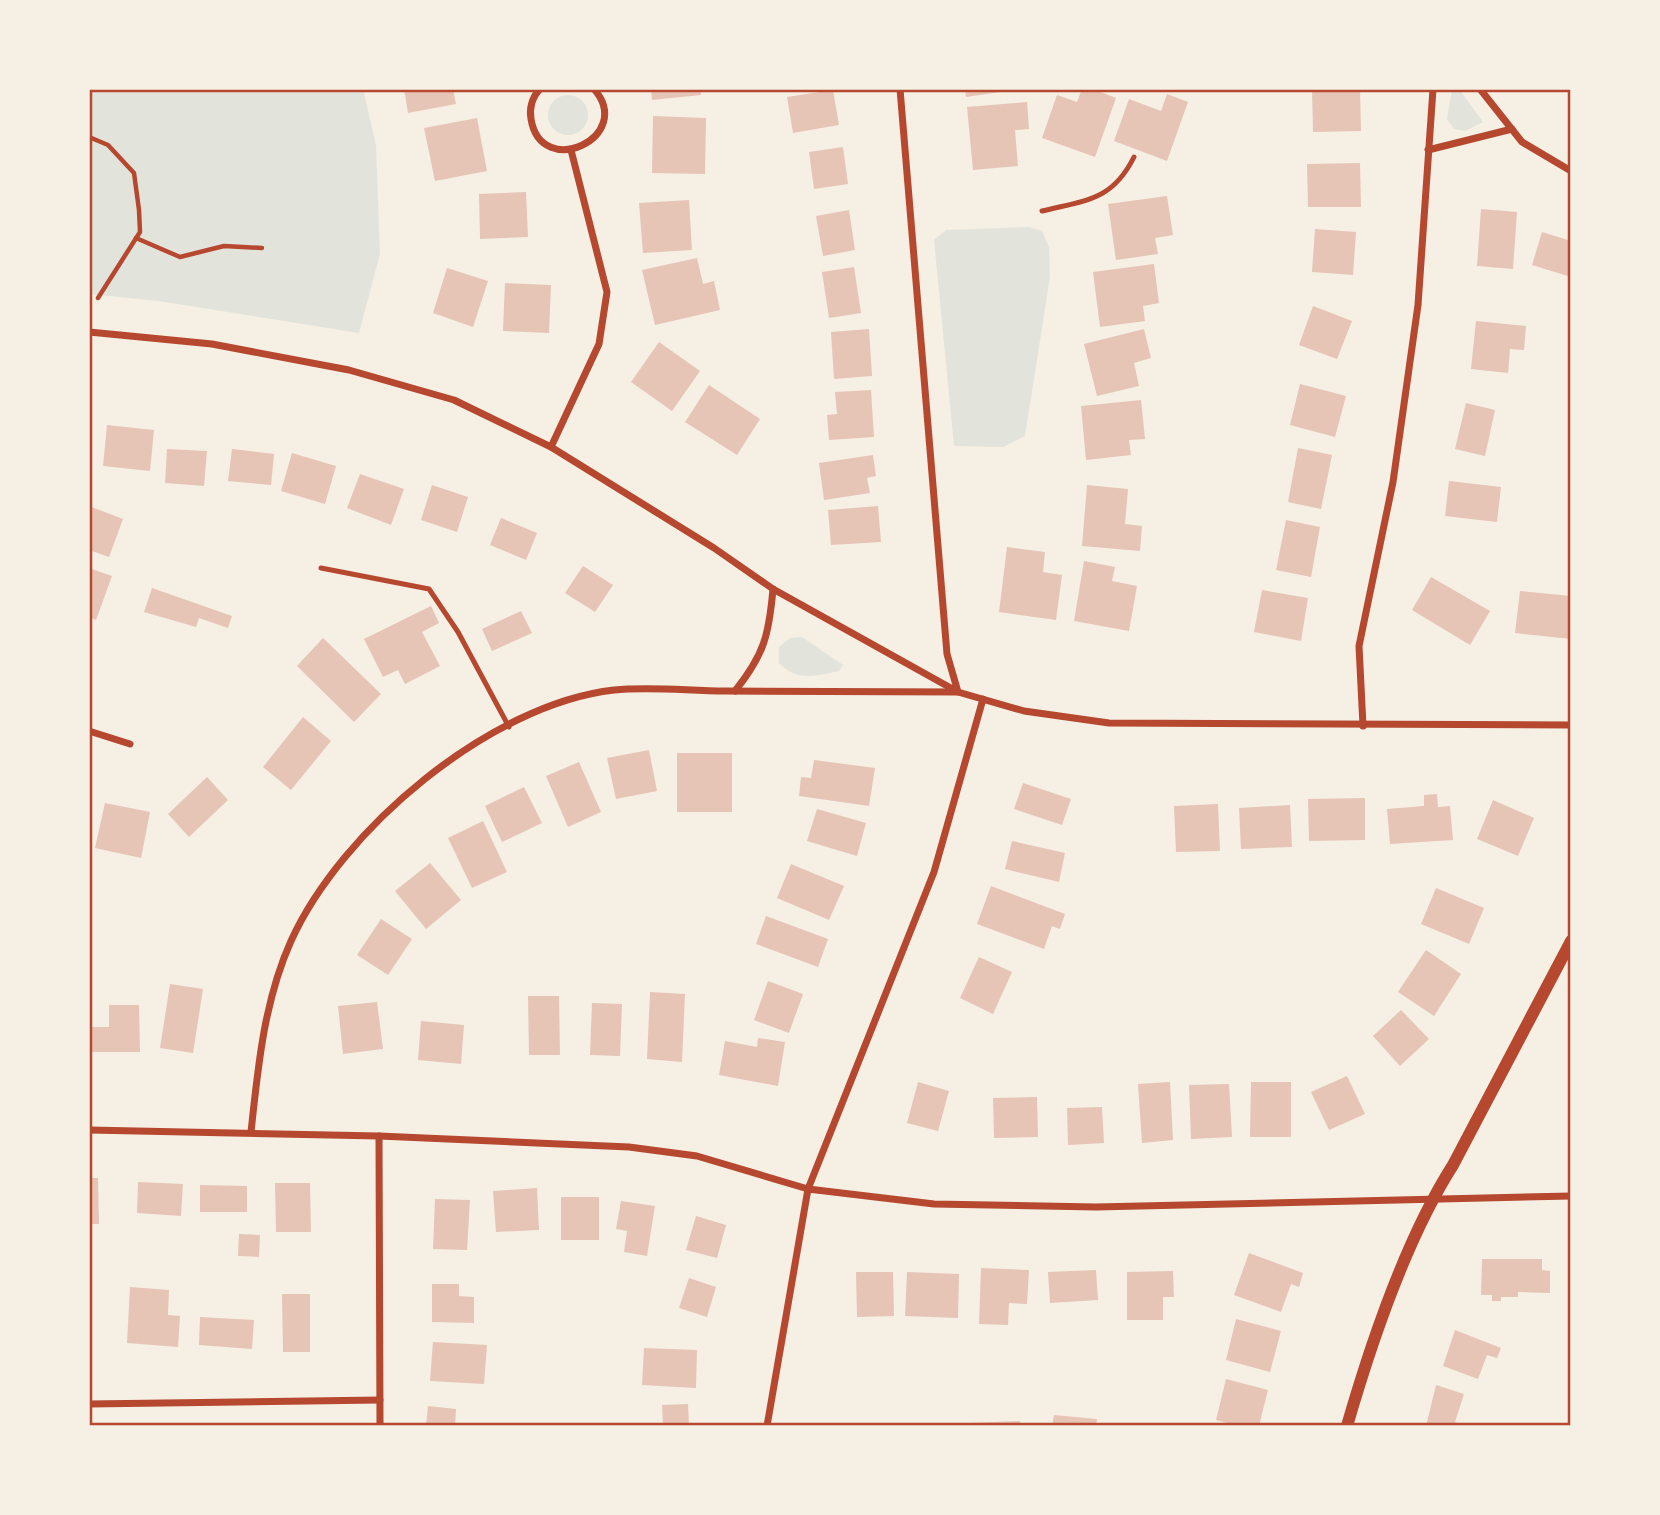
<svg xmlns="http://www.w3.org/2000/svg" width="1660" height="1515" font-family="'Fira Sans Condensed',sans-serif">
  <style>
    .green { fill: #e2e4dc }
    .building { fill: #e6c5b7 }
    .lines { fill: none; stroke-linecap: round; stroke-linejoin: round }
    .path { stroke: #b5482f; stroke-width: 4.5 }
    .service { stroke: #b5482f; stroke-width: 5 }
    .minor { stroke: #b5482f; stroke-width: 7 }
    .tertiary { stroke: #b5482f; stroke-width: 12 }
    .neatline { fill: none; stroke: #b5482f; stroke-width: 2.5 }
  </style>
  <rect width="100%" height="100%" fill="#f6efe4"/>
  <g class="green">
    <polygon points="89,89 363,89 376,145 380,254 359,333 159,301 89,294"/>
    <polygon points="1452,89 1459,89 1483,122 1465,131 1454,129 1447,119"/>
    <circle cx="568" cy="115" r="20"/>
    <polygon points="1029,227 1042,231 1049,247 1050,277 1025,436 1003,447 954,446 934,240 946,230"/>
    <path d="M802,637L843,665L839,671C814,676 798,682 779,663V647L790,638Z"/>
  </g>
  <g class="building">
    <polygon points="404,89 453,89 456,104 408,113"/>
    <polygon points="651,89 701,89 701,95 652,100"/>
    <polygon points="965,89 1007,89 1007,91 966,97"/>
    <polygon points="1082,89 1093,89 1116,98 1095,157 1042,138 1057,95 1077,102"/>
    <polygon points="1312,89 1360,89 1361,131 1313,132"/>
    <polygon points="833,90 839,125 793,133 787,97"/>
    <polygon points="1167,94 1188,102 1167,161 1114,141 1129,99 1161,111"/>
    <polygon points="1027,102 1029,129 1015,130 1018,166 973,170 967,107"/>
    <polygon points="653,116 706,118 705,174 652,173"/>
    <polygon points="477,118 487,171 435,181 424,128"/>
    <polygon points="843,147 848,184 814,189 809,152"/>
    <polygon points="1360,163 1361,207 1308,207 1307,164"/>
    <polygon points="526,192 528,237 480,239 479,194"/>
    <polygon points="1167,196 1173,235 1155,238 1158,254 1116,260 1108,204"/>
    <polygon points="689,200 692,250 643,253 639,203"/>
    <polygon points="1481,209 1517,212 1513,269 1477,266"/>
    <polygon points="849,210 855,250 823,256 816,216"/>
    <polygon points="1315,229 1356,232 1353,275 1312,272"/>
    <polygon points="1542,232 1571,241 1571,277 1532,265"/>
    <polygon points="697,258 703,284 714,281 720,310 655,325 642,270"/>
    <polygon points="1154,264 1159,303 1143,306 1145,321 1100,327 1093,272"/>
    <polygon points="854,267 861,313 829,318 822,272"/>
    <polygon points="447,268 488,281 473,327 433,313"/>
    <polygon points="505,283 551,285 549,333 503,331"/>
    <polygon points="1313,306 1352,321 1337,359 1299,345"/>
    <polygon points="1476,321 1526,326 1524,350 1510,349 1508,373 1471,369"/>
    <polygon points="869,329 872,376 834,379 831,332"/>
    <polygon points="1144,329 1151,358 1134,363 1139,386 1097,396 1084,344"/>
    <polygon points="659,342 700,371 672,411 631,382"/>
    <polygon points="1300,384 1346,396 1335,437 1290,425"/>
    <polygon points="709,385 760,419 737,455 685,422"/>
    <polygon points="871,390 874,437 829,440 827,415 837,414 835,392"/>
    <polygon points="1141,400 1145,439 1129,440 1131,455 1086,460 1081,406"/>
    <polygon points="1466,403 1495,410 1485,456 1455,449"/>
    <polygon points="107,425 154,430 150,471 103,466"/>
    <polygon points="1298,448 1332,455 1321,509 1288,502"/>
    <polygon points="167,449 207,451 204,486 165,483"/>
    <polygon points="232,449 274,454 271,485 228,481"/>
    <polygon points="292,453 336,466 325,504 281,491"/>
    <polygon points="873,455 876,476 867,478 870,493 824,500 819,463"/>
    <polygon points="360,474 404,489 391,525 347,508"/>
    <polygon points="1449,481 1501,487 1497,522 1445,516"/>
    <polygon points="432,485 468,497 457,532 421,520"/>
    <polygon points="1087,485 1128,489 1125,524 1142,526 1140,551 1082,546"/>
    <polygon points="89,506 123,519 109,557 89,550"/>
    <polygon points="878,506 881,542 831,545 828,510"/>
    <polygon points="501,518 537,533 526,560 490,545"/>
    <polygon points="1286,520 1320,527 1311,577 1276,570"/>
    <polygon points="1007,547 1045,552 1043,572 1062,575 1056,620 999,612"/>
    <polygon points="1084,561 1115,567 1112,581 1137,586 1129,631 1074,621"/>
    <polygon points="583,566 613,585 595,612 565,593"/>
    <polygon points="89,568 112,576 96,620 89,617"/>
    <polygon points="1431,577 1490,611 1470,645 1412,610"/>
    <polygon points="152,588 232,616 228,628 199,618 196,627 144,612"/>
    <polygon points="1262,590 1308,598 1301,641 1254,632"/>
    <polygon points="1520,591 1571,596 1571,639 1515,633"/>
    <polygon points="431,606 439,623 422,632 440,666 405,684 398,670 383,677 364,639"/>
    <polygon points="521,611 532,633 492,651 482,629"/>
    <polygon points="323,638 381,694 354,722 297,666"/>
    <polygon points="303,717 331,741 291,790 263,767"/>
    <polygon points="649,750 657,791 616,799 607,758"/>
    <rect x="677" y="753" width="55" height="59"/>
    <polygon points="814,760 875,768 869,806 799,796 801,777 811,778"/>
    <polygon points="579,762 601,812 568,827 546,776"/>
    <polygon points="207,777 228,800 189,837 168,814"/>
    <polygon points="1023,783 1071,799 1062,825 1014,809"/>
    <polygon points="524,787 542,823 502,842 485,806"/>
    <polygon points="1437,794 1438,807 1450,806 1453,840 1390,844 1387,809 1424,806 1424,795"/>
    <polygon points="1365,798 1365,840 1309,841 1308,799"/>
    <polygon points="1493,800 1534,818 1518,856 1477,839"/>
    <polygon points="105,803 150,812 141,858 95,848"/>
    <polygon points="1218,804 1220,851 1176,852 1174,806"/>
    <polygon points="1290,805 1292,847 1241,849 1239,808"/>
    <polygon points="817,809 866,823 857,856 807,841"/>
    <polygon points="483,821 507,872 472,888 448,838"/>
    <polygon points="1012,841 1065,853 1059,882 1005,869"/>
    <polygon points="430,863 461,900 426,929 395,891"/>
    <polygon points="791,864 844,886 829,920 777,898"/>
    <polygon points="991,886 1065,914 1060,929 1052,926 1044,949 977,924"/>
    <polygon points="1436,888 1484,908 1469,944 1421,924"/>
    <polygon points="766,916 828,939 818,967 756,944"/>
    <polygon points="381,919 412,939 388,975 357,955"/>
    <polygon points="1426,950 1461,974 1434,1016 1398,992"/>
    <polygon points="979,957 1012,972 993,1014 960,998"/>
    <polygon points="768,981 803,994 789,1033 754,1020"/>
    <polygon points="170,984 203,989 193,1053 160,1048"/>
    <polygon points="650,992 685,994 682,1062 647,1059"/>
    <polygon points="528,996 559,996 560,1055 529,1055"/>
    <polygon points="377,1002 383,1049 343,1054 338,1006"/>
    <polygon points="592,1003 622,1004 620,1056 590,1055"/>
    <polygon points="109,1005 139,1005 140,1052 92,1052 92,1027 109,1027"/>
    <polygon points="1401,1010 1429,1039 1400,1066 1373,1036"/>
    <polygon points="421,1021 464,1025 461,1064 418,1060"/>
    <polygon points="758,1038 785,1042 778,1086 719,1075 725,1041 757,1047"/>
    <polygon points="1347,1076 1365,1114 1329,1130 1311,1092"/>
    <polygon points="918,1082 949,1091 938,1131 907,1123"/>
    <polygon points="1170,1082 1173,1140 1142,1143 1138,1084"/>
    <polygon points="1251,1082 1291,1082 1291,1137 1250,1137"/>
    <polygon points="1229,1084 1232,1137 1191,1139 1189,1085"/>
    <polygon points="1037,1097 1038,1137 994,1138 993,1098"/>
    <polygon points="1102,1107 1104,1143 1068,1145 1067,1108"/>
    <polygon points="89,1178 98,1178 99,1224 89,1224"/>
    <polygon points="138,1182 183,1184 181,1216 137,1213"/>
    <polygon points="275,1183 310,1183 311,1232 276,1232"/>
    <polygon points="200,1185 247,1186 247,1212 200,1212"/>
    <polygon points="537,1188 539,1230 496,1232 493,1191"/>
    <rect x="561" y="1197" width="38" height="43"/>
    <polygon points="435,1199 470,1200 467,1250 433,1249"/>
    <polygon points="621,1201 655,1206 647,1256 624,1252 627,1231 616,1229"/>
    <polygon points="696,1216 726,1225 717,1258 686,1250"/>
    <polygon points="239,1234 260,1235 259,1257 238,1256"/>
    <polygon points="1249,1253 1303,1273 1299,1287 1291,1284 1281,1312 1234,1295"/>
    <polygon points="1482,1259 1542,1259 1542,1270 1550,1271 1550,1293 1518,1292 1518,1297 1501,1297 1501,1301 1492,1301 1492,1295 1481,1295"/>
    <polygon points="981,1268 1029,1270 1027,1304 1009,1303 1008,1325 979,1324"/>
    <polygon points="1096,1270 1098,1300 1050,1303 1048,1272"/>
    <polygon points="1173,1271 1174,1297 1163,1297 1163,1320 1127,1320 1127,1272"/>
    <polygon points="856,1272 893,1272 894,1316 857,1317"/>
    <polygon points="907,1272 959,1274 958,1318 905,1316"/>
    <polygon points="689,1278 716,1287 707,1317 679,1308"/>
    <polygon points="432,1284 459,1284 459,1296 474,1297 474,1323 432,1322"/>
    <polygon points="130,1287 169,1290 168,1315 180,1316 178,1347 127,1343"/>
    <polygon points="282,1294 310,1294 310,1352 283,1352"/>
    <polygon points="200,1317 254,1320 252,1349 199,1345"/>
    <polygon points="1236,1319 1281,1331 1270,1372 1226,1360"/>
    <polygon points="1455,1330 1501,1348 1497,1358 1487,1355 1478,1379 1443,1366"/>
    <polygon points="433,1342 487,1345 484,1384 430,1381"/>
    <polygon points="644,1348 697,1350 696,1388 642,1385"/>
    <polygon points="1226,1379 1268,1390 1259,1426 1238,1426 1216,1420"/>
    <polygon points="1436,1385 1464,1394 1455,1422 1466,1426 1426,1426"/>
    <polygon points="688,1404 689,1426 663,1426 662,1405"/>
    <polygon points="428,1406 456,1409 455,1426 426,1426"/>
    <polygon points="1054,1415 1097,1419 1096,1426 1052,1426"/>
    <polygon points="1020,1421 1021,1426 969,1426 969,1423"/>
    <rect x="1115" y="1423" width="46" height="3"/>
  </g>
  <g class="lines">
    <g class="path">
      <polyline points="89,137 108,145 134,173 139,210 140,232 98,298"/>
      <polyline points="136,238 180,257 224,246 262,248"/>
    </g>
    <g class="service">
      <path d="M1042,211C1086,200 1112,201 1134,157"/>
      <polyline points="321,568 429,589 458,632 509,727"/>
    </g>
    <g class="minor">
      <path d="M540,89C532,97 529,109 531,119C541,181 636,137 594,89"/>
      <polyline points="1480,89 1522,142 1571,171"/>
      <polyline points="1428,150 1512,129"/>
      <polyline points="89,332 212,344 349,370 454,400 551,447 714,548 773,589 958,692 1024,711 1109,723 1571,725"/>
      <polyline points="551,447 599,344 607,292 571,150"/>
      <path d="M735,691C764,655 769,635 773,589"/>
      <polyline points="1363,726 1359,646 1393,482 1418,305 1433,89"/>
      <polyline points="89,731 130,744"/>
      <polyline points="89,1130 379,1136 629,1147 697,1156 808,1189 934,1204 1096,1207 1571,1196"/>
      <path d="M251,1132C258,1067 264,1001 291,941C341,830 490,704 614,690C650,686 689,691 725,691C802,692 880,692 958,692L947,654L900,89"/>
      <polyline points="379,1136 380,1426"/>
      <polyline points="89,1404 380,1400"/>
      <polyline points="767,1426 808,1189 934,872 983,699"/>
    </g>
    <path class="tertiary" d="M1347,1426C1371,1343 1407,1237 1453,1165L1571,941"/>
  </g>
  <rect width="1660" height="1515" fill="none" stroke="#f6efe4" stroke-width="182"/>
  <rect x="91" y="91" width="1478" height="1333" class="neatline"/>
</svg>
